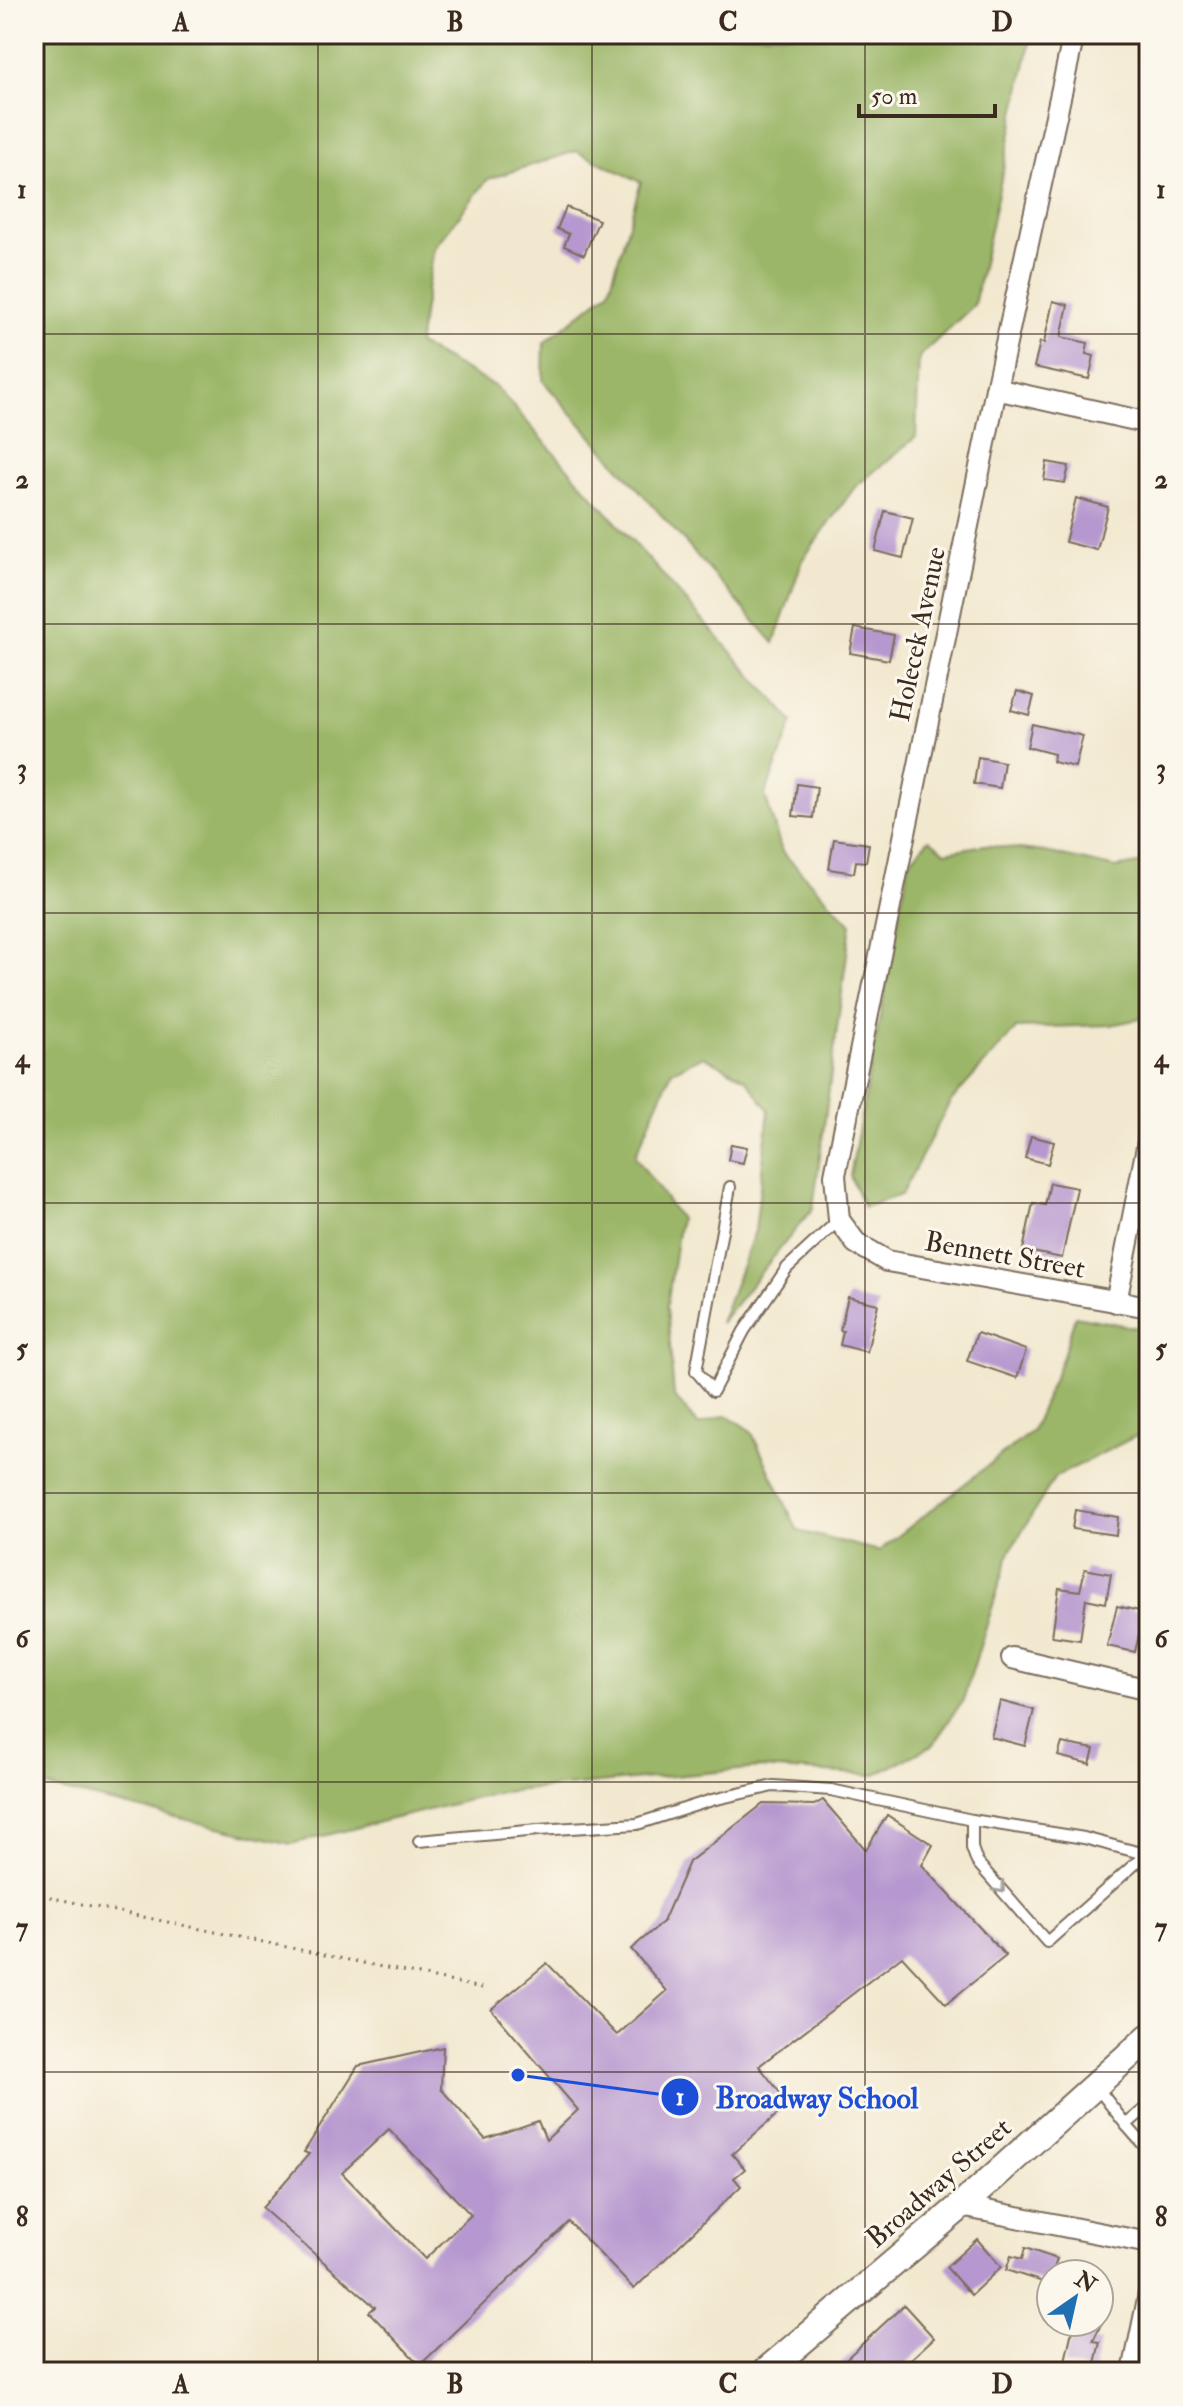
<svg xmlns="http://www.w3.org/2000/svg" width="1183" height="2406" font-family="'IM FELL Double Pica',serif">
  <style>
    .forest { fill: #9bb668; stroke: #6b7043; stroke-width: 2 }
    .building { fill: #b697cf; fill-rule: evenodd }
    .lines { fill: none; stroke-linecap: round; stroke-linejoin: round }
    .service-casing { stroke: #7b6c5c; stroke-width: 14 }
    .minor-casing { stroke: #7b6c5c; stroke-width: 24 }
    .tertiary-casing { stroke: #7b6c5c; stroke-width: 30 }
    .path { stroke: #7b6c5c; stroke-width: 3; stroke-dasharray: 2 6; stroke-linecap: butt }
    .service { stroke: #fff; stroke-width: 10 }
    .minor { stroke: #fff; stroke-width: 20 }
    .tertiary { stroke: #fff; stroke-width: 26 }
    .oneway { stroke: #a79f9a }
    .grid { fill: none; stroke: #3b2a1e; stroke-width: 2; stroke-opacity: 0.55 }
    .labels { text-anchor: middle; stroke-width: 6; stroke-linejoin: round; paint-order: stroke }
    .street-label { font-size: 28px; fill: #3b2a1e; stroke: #fbf7ec }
    .leader { fill: none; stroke: #1d4ed8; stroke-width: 3 }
    .callout-dot { fill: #1d4ed8; stroke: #fbf7ec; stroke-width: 3 }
    .mark-label { font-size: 24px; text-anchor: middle; font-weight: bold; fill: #fff }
    .callout-label { font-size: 30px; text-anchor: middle; font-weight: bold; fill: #1d4ed8; stroke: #fbf7ec; stroke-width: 6; stroke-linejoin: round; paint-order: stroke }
    .neatline { fill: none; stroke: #3b2a1e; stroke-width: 3 }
    .grid-label { font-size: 26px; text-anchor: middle; font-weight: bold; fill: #3b2a1e }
  </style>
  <rect width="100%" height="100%" fill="#fbf7ec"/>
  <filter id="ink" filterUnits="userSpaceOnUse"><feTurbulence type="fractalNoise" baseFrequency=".0125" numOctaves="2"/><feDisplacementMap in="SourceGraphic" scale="16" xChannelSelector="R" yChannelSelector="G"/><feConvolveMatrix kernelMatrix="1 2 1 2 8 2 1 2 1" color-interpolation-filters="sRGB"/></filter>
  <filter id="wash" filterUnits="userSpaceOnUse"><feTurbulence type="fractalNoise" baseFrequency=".006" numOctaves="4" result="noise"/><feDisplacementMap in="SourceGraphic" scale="32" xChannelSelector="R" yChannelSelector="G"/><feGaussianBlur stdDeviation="1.8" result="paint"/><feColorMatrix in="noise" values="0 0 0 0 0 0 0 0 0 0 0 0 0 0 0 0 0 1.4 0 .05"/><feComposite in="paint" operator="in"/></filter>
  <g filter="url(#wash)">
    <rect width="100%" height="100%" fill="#f2e8cf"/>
    <g class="forest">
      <polygon points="34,34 1032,34 974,305 919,357 916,437 855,487 803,559 774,643 543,381 544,343 609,291 641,182 576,151 488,179 434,248 418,344 496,387 793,722 765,795 782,852 851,924 813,1208 720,1323 755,1231 769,1110 746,1079 704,1056 672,1071 635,1156 680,1219 667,1306 674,1396 698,1425 727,1415 751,1431 798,1531 879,1551 1032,1431 1062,1359 1075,1316 1149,1330 1149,1432 1140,1434 1055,1477 1010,1551 963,1700 932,1746 874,1775 760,1768 501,1792 291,1844 34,1784"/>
      <polygon points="929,839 946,852 984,845 1045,852 1116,868 1149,862 1149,1017 1111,1025 1017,1028 950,1102 901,1195 864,1207 850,1176 909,862"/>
    </g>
    <g id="blocks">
      <g class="building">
        <polygon points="566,207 599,220 584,255 564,246 569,234 557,229"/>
        <polygon points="1053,301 1068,305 1061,337 1088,343 1086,354 1094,356 1089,379 1034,367 1040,342 1044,343"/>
        <polygon points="1047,462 1069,466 1065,483 1044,480"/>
        <polygon points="1076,498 1108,507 1097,550 1065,542"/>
        <polygon points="885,511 913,518 903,558 875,551"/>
        <polygon points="855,628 894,635 889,660 850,653"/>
        <polygon points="1017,691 1034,696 1029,715 1011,710"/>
        <polygon points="1032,724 1083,736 1075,767 1053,762 1054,754 1027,747"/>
        <polygon points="978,757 1004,762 1000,788 974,784"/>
        <polygon points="797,784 817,787 813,818 793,816"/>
        <polygon points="834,839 869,844 866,862 856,861 854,873 829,869"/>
        <polygon points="1031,1136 1054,1142 1048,1164 1025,1158"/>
        <polygon points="731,1144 747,1147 743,1163 728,1160"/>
        <polygon points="1050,1183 1077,1188 1062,1258 1023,1250 1033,1203 1045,1205"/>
        <polygon points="848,1297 878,1304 867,1352 840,1345 843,1331 840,1330"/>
        <polygon points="977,1333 1026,1350 1017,1378 967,1361"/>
        <polygon points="1075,1510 1118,1517 1116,1535 1072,1529"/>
        <polygon points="1085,1569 1111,1574 1106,1603 1086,1599 1080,1640 1052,1636 1059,1588 1080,1591"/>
        <polygon points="1117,1606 1144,1612 1135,1652 1107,1646"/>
        <polygon points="1000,1701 1034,1710 1025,1746 991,1737"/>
        <polygon points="1062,1743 1094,1749 1090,1764 1058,1756"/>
        <path d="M823,1800L866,1850L887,1815L933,1845L922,1865L1006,1956L946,2004L902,1956L759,2066L789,2104L732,2154L745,2169L734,2178L741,2186L634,2289L569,2222L420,2365L369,2312L375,2307L262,2208L309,2154L304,2152L358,2066L443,2047L441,2089L485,2139L538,2121L546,2140L578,2110L491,2009L547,1963L617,2035L667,1991L631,1949L663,1922L689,1862L763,1804L814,1805ZM389,2129L471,2215L425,2259L342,2173Z"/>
        <polygon points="977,2239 1001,2267 971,2295 946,2267"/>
        <polygon points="1025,2248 1057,2259 1049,2284 1006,2270 1011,2256 1022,2259"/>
        <polygon points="904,2305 934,2338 897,2372 832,2372"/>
        <polygon points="1079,2322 1102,2322 1093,2341 1100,2342 1093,2372 1064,2365 1071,2335"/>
      </g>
    </g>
  </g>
  <g filter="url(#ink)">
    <use href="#blocks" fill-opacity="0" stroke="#7b6c5c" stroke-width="2"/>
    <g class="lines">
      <defs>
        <g id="service">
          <polyline points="730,1187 696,1371 713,1391 744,1331 787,1268 839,1220"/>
          <polyline points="972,1820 972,1848 977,1862 1047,1942 1144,1856"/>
          <polyline points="419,1841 538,1830 637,1824 712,1800 773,1786 831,1790 972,1820 1084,1838 1137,1852 1149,1859"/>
          <polyline points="1096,2086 1126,2125 1149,2105"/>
          <polyline points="1126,2125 1149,2151"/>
        </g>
        <g id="minor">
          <polyline points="1074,34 996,389 835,1175 839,1220 856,1243 887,1261 1149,1307"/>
          <polyline points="996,389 1149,423"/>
          <polyline points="1116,1302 1149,1137"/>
          <polyline points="1012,1658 1149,1690"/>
          <polyline points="961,2206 1149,2243"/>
          <polyline points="1133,2372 1149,2294"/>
        </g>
        <polyline id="tertiary" points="765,2372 961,2206 1149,2037"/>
      </defs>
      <use href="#service" class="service-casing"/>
      <use href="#minor" class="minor-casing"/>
      <use href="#tertiary" class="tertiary-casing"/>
      <polyline class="path" points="34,1894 482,1988"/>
      <use href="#service" class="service"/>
      <use href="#minor" class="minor"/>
      <use href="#tertiary" class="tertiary"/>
    </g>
    <defs><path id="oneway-chevron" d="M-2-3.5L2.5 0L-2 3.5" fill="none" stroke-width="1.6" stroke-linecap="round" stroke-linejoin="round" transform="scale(2)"/></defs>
    <use class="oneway" href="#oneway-chevron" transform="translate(1000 1888) rotate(48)"/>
  </g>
  <path class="grid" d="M318,34V2372M592,34V2372M865,34V2372M34,334H1149M34,624H1149M34,913H1149M34,1203H1149M34,1493H1149M34,1782H1149M34,2072H1149"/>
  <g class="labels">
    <g class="street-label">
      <text transform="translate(917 634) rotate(-78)" y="10">Holecek Avenue</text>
      <text transform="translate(1005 1254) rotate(10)" y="10">Bennett Street</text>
      <text transform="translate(938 2182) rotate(-41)" y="10">Broadway Street</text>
    </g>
  </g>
  <path class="leader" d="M518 2075L680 2097"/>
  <g class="callout-dot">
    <circle cx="518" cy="2075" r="8"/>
    <circle cx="680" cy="2097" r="20"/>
  </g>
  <g class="mark-label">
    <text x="680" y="2105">1</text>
  </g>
  <g class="callout-label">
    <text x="817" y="2108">Broadway School</text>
  </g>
  <rect width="1183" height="2406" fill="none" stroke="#fbf7ec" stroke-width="88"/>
  <g transform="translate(1075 2298) rotate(34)"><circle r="38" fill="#fbf7ec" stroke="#aea59a" stroke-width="2"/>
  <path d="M0-6L14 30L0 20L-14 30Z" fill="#1f6fb2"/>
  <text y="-12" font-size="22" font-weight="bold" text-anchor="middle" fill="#3b2a1e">N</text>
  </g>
  <path d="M859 104v12h136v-12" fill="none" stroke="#3b2a1e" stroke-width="4"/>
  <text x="871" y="104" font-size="24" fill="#3b2a1e" stroke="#fbf7ec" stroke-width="6" paint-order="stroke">50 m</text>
  <rect x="44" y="44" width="1095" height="2318" class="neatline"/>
  <g class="grid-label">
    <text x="181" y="31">A</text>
    <text x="455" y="31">B</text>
    <text x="728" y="31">C</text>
    <text x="1002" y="31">D</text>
    <text x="22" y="198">1</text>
    <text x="1161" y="198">1</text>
    <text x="22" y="488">2</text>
    <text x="1161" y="488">2</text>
    <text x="22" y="777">3</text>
    <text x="1161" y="777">3</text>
    <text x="22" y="1067">4</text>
    <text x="1161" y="1067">4</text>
    <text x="22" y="1357">5</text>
    <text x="1161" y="1357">5</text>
    <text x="22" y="1647">6</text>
    <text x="1161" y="1647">6</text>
    <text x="22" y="1936">7</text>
    <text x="1161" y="1936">7</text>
    <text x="22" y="2226">8</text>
    <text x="1161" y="2226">8</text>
    <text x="181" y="2393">A</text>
    <text x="455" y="2393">B</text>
    <text x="728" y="2393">C</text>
    <text x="1002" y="2393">D</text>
  </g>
</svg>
